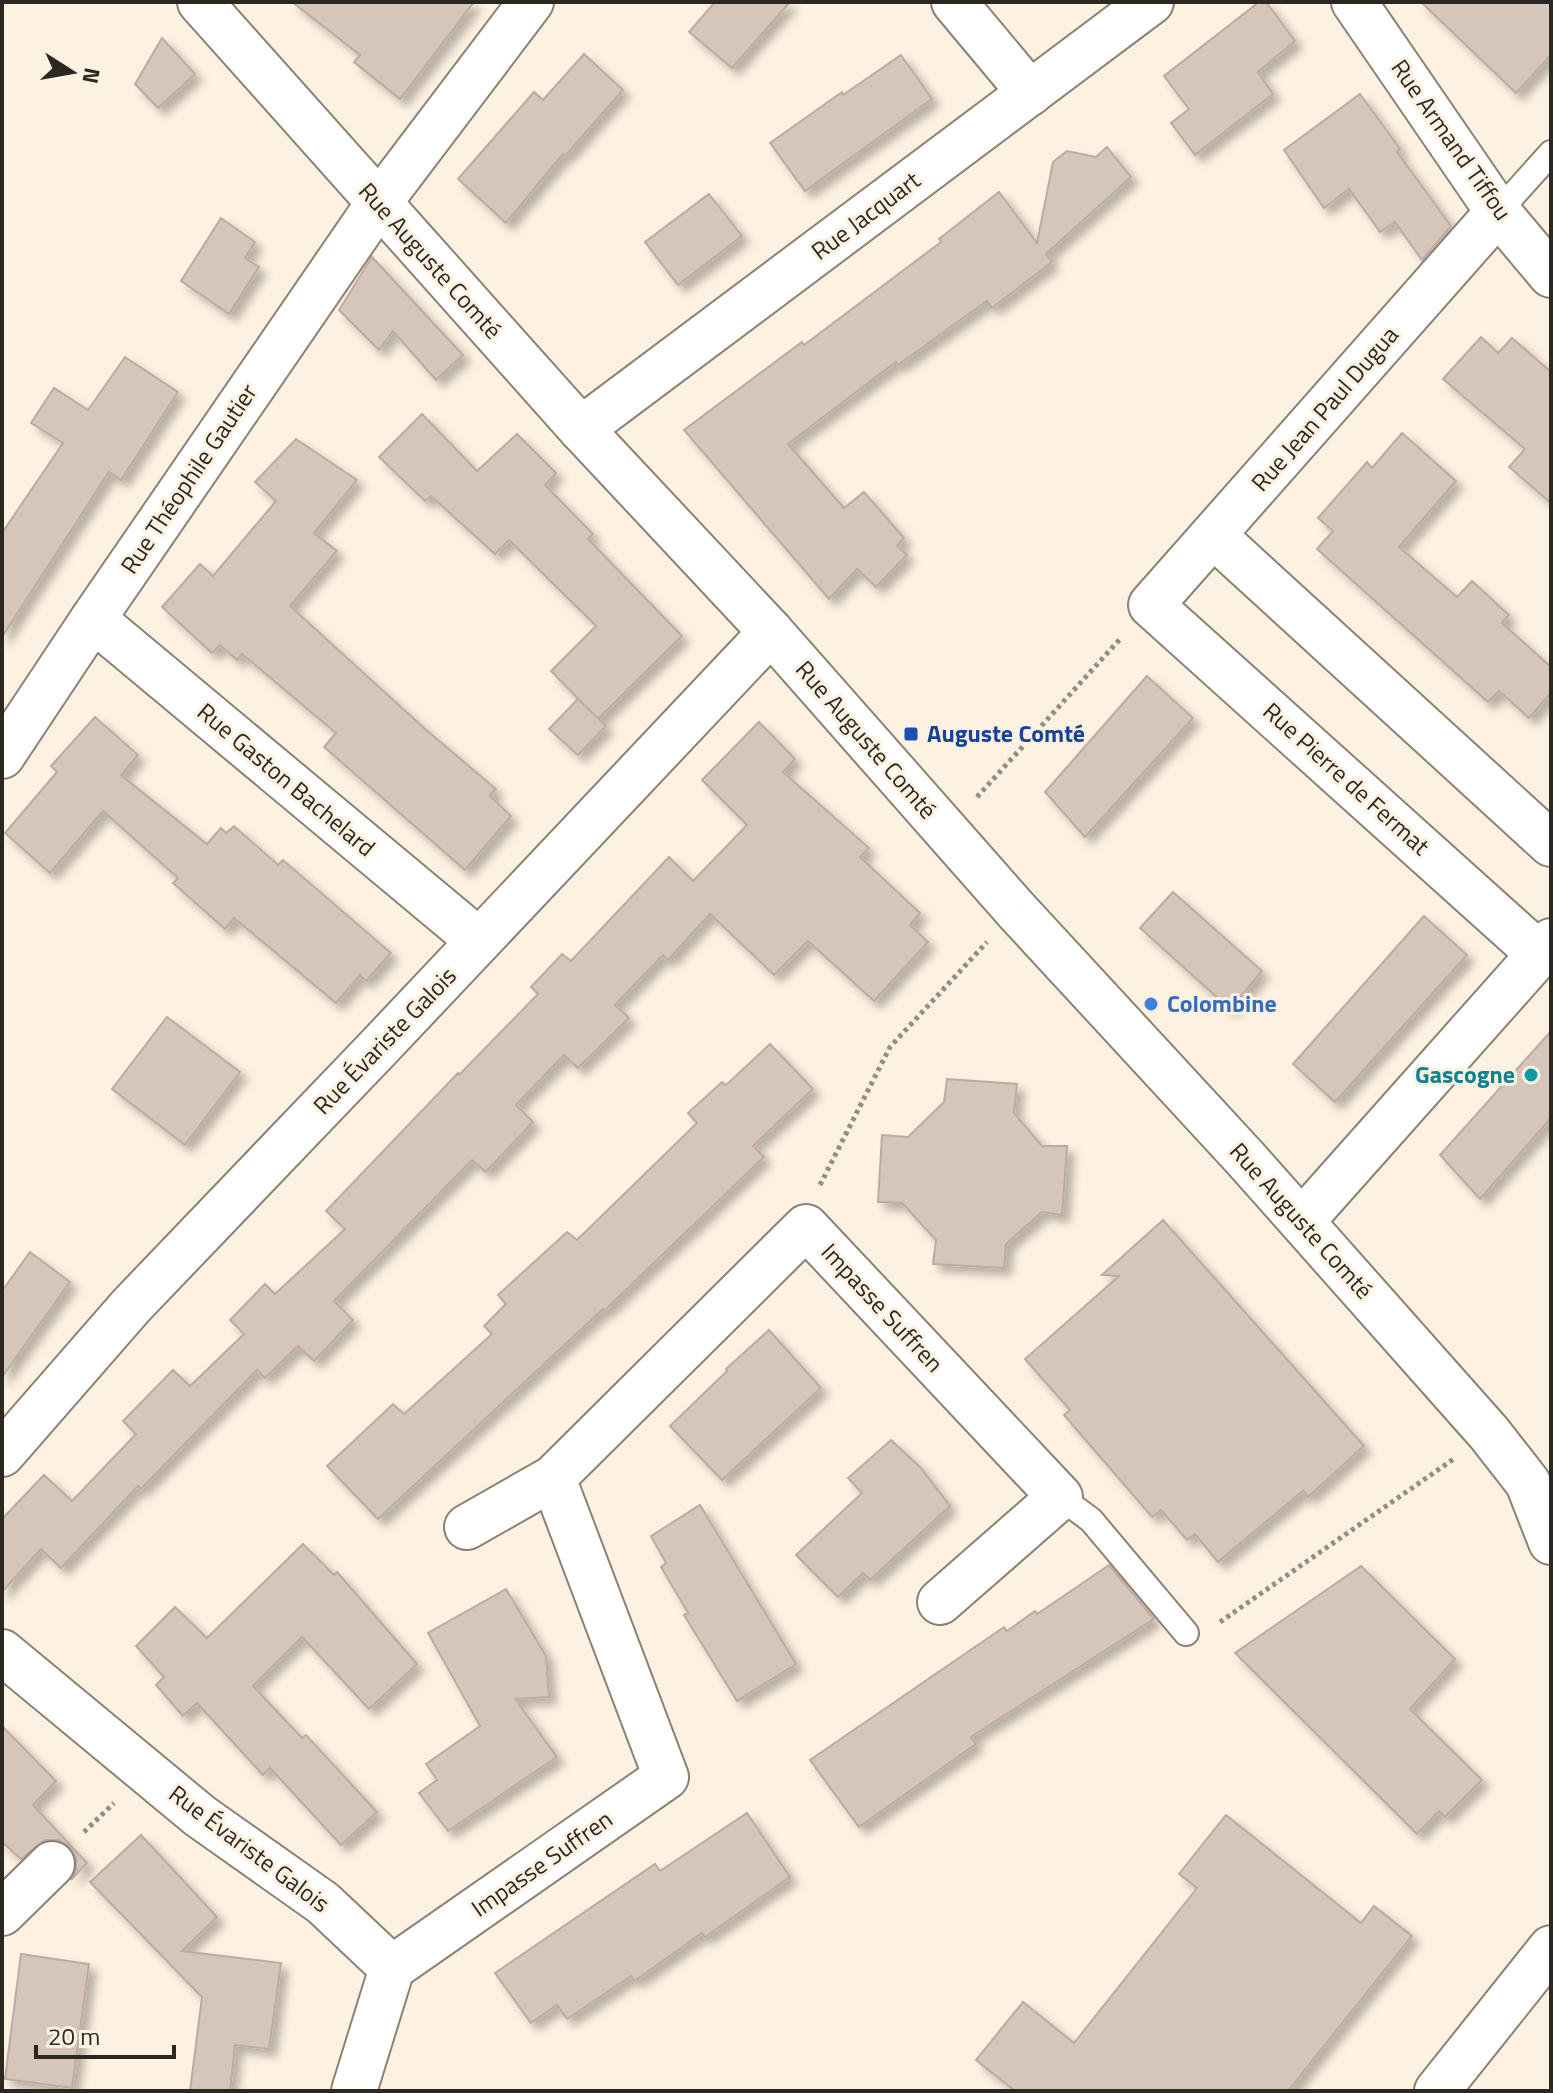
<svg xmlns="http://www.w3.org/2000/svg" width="1553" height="2093" font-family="'Titillium Web',sans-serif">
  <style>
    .building { fill: #d6c5ba; stroke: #bcaba1; stroke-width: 2; filter: url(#shadow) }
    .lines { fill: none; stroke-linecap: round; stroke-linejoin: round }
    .service-casing { stroke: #8c8173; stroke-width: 28 }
    .minor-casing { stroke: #8c8173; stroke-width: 48 }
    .tertiary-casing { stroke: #8c8173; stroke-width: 48 }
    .path { stroke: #958d82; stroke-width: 5; stroke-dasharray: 4 4; stroke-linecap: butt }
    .service { stroke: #fff; stroke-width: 24 }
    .minor { stroke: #fff; stroke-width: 44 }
    .tertiary { stroke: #fff; stroke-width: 44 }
    .transit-dot { fill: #1a4fb4; stroke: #fdf1e1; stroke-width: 3 }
    .shop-dot { fill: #3f7fe0; stroke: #fdf1e1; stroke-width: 3 }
    .culture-dot { fill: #0f9aa8; stroke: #fdf1e1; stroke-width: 3 }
    .labels { text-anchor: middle; stroke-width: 6; stroke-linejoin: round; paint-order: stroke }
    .street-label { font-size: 24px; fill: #2c2721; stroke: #fdf1e1 }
    .transit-label { font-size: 24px; font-weight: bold; fill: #164399; stroke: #fdf1e1; text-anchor: start }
    .shop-label { font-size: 24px; font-weight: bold; fill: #366cbe; stroke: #fdf1e1; text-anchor: start }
    .culture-label { font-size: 24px; font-weight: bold; fill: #0d838f; stroke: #fdf1e1; text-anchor: end }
  </style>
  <defs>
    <filter id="shadow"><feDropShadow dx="7" dy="7" stdDeviation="4" flood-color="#0004"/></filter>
  </defs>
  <rect width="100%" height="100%" fill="#fdf1e1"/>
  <g class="building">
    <polygon points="292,2 474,2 400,99 354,62 360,55"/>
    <polygon points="715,2 790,2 732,68 689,32"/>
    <polygon points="1259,2 1266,2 1295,41 1258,72 1273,94 1195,155 1171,123 1189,109 1164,76"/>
    <polygon points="1421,2 1551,2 1551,55 1516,93"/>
    <polygon points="162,38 195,74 158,108 135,84"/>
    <polygon points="584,54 623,90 565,156 563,154 506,223 458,179 534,92 543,100"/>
    <polygon points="901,55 932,99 805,191 770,143 842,92 843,95"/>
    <polygon points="1360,94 1400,149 1397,152 1451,226 1422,260 1395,222 1380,232 1349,189 1324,208 1284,150"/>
    <polygon points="1107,147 1131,177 1046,254 1052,262 992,308 987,301 898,365 896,362 788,444 844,508 864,492 904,538 897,546 907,555 876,587 857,569 829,599 684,430 802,342 804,345 941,242 939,239 999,192 1037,243 1053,162 1067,151 1096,157"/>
    <polygon points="709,194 742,236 678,285 645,242"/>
    <polygon points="221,218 255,242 245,258 259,267 229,314 181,281"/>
    <polygon points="372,257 463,355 436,380 393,331 379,350 339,310"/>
    <polygon points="1481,337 1498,353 1512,338 1551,372 1551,503 1509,467 1525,449 1443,379"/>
    <polygon points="125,357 178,392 121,480 109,472 2,637 2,533 63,443 31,423 54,388 88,410"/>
    <polygon points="422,414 477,471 517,434 556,473 545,485 593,534 588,539 682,636 598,719 551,671 596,626 509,540 495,554 431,496 425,501 379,457"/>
    <polygon points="1402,433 1456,481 1399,547 1457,597 1472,581 1509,615 1502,623 1551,667 1551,693 1529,718 1499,691 1488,702 1317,549 1333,531 1318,518 1367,462 1372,468"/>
    <polygon points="296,439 357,480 314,533 337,551 290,606 424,728 496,789 490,796 511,816 465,870 324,747 336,733 242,654 237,660 220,645 212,653 162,607 200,564 213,576 276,501 255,482"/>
    <polygon points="1147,676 1193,718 1085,837 1045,792"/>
    <polygon points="578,699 606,726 578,755 549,729"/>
    <polygon points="95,717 138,755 121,775 207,844 221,828 226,833 234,826 278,865 283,860 391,953 366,981 360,975 336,1003 234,918 225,929 173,883 178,878 103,811 50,873 5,833 57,772 51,766"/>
    <polygon points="759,722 795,759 783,772 869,848 860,857 920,913 910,925 928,942 874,1001 808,941 774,975 710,914 668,960 663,955 615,1005 629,1018 578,1068 564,1055 516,1105 533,1122 486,1172 472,1160 334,1301 353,1320 314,1361 298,1346 265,1378 257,1370 141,1489 138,1486 61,1568 41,1549 2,1592 2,1519 44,1475 72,1501 136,1434 123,1421 173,1370 190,1386 244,1334 230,1320 265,1284 275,1294 345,1229 326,1211 458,1073 459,1075 538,994 531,987 562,954 571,961 669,857 693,881 747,825 702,780"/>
    <polygon points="1173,892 1262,971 1230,1009 1140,928"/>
    <polygon points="1424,916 1467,955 1335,1102 1293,1064"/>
    <polygon points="167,1017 240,1072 185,1145 112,1089"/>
    <polygon points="1551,1031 1551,1118 1480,1199 1440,1155"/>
    <polygon points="770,1044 813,1089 753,1146 764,1157 605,1310 603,1309 378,1519 327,1466 393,1404 404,1414 492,1334 484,1326 506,1304 498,1295 567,1232 577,1240 697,1123 688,1113 722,1082 726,1085"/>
    <polygon points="947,1079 1017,1084 1014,1113 1042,1146 1067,1146 1062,1215 1042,1212 1006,1244 1004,1268 933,1264 936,1240 902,1203 878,1202 882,1135 908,1137 944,1102"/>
    <polygon points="1163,1220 1364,1446 1308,1497 1303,1491 1218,1562 1195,1534 1187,1540 1161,1510 1152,1517 1064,1415 1070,1410 1025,1359 1119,1276 1102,1275"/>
    <polygon points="30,1252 70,1282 2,1377 2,1291"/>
    <polygon points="769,1330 821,1388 722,1480 670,1426 727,1371 726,1369"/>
    <polygon points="891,1440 920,1467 950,1506 870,1580 863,1573 838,1597 796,1555 862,1493 848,1478"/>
    <polygon points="700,1505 796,1664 737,1701 684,1615 688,1613 661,1567 666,1563 651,1536"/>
    <polygon points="303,1544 334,1575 337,1572 417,1664 369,1709 302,1637 253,1686 302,1738 306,1735 377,1812 341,1845 270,1768 263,1775 197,1703 183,1716 156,1685 164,1677 136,1646 175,1607 207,1638"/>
    <polygon points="1109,1565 1154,1619 971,1737 976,1744 859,1827 810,1760 1004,1627 1007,1631 1035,1611 1037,1614"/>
    <polygon points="1361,1566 1455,1659 1410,1709 1482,1780 1445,1817 1439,1811 1417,1834 1235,1653"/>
    <polygon points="506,1589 546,1656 549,1697 515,1699 557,1757 448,1831 419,1793 437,1780 426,1764 480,1726 428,1633"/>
    <polygon points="2,1726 56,1781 33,1805 87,1863 71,1880 76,1870 76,1857 70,1847 59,1840 45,1840 21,1859 2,1842"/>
    <polygon points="747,1813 790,1877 705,1937 702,1933 635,1981 631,1976 567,2019 557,2005 531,2023 495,1973 655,1864 660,1871"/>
    <polygon points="1226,1815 1361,1923 1374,1906 1412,1936 1288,2091 1015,2091 976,2060 1023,2002 1074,2043 1197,1888 1179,1874"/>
    <polygon points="141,1835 217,1917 182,1951 281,1963 269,2049 235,2045 230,2091 190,2091 202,1997 90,1882"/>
    <polygon points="21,1954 89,1964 72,2088 5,2079"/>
  </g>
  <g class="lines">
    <defs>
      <g id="service">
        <polyline points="1498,212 1551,153"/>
        <polyline points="1060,1497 1091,1520 1186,1633"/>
      </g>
      <g id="minor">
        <polyline points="954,2 1030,93"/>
        <polyline points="1354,2 1498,212 1551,275"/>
        <polyline points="1498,212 1151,605 1539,954"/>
        <polyline points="581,429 1151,2"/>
        <polyline points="1214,536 1551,844"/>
        <polyline points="93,619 479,941"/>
        <polyline points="2,756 93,619 378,204 531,2"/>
        <polyline points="1302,1221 1551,941"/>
        <polyline points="2,1454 131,1306 380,1046 771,632"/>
        <polyline points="467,1527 553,1478"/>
        <polyline points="2,1652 200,1816 323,1903 392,1968 354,2091"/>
        <polyline points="2,1913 52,1864"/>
        <polyline points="392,1968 666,1777 553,1478 806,1227 1060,1497 940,1602"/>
        <polyline points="1437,2091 1551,1948"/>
      </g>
      <polyline id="tertiary" points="200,2 581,429 771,632 1016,910 1245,1158 1489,1433 1528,1483 1551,1542"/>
    </defs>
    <use href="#service" class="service-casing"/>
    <use href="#minor" class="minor-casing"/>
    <use href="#tertiary" class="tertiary-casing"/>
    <g class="path">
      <polyline points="977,797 1121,638"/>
      <polyline points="820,1185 890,1047 987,942"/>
      <polyline points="1220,1622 1455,1458"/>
      <polyline points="84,1832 114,1803"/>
    </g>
    <use href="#service" class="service"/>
    <use href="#minor" class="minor"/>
    <use href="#tertiary" class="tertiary"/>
  </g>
  <rect class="transit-dot" x="903" y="726" width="16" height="16" rx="4"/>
  <circle class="shop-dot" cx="1151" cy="1004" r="8"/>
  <circle class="culture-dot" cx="1531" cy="1075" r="8"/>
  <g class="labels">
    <g class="street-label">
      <text transform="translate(1451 140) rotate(55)" y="8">Rue Armand Tiffou</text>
      <text transform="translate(866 216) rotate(-37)" y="8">Rue Jacquart</text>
      <text transform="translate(430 261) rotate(48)" y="8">Rue Auguste Comté</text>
      <text transform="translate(1325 409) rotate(-49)" y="8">Rue Jean Paul Dugua</text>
      <text transform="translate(189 479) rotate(-56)" y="8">Rue Théophile Gautier</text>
      <text transform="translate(866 740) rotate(49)" y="8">Rue Auguste Comté</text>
      <text transform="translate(1346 779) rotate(42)" y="8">Rue Pierre de Fermat</text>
      <text transform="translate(286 780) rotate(40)" y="8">Rue Gaston Bachelard</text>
      <text transform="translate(385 1041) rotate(-46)" y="8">Rue Évariste Galois</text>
      <text transform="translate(1301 1221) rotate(48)" y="8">Rue Auguste Comté</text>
      <text transform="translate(882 1308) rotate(47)" y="8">Impasse Suffren</text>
      <text transform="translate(249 1849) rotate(37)" y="8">Rue Évariste Galois</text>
      <text transform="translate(542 1864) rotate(-35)" y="8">Impasse Suffren</text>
    </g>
    <g class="transit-label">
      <text x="927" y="742">Auguste Comté</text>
    </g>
    <g class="shop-label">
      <text x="1167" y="1012">Colombine</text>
    </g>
    <g class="culture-label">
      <text x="1515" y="1083">Gascogne</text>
    </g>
  </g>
  <rect width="1553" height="2093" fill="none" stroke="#2c2721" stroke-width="8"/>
  <g transform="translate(72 72) rotate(101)" stroke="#fdf1e1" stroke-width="6" paint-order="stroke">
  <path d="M0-6L14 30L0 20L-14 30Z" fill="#2c2721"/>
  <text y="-12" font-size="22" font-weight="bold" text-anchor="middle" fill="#2c2721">N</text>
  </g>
  <path d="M36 2045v12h138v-12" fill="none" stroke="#2c2721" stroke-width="4"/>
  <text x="48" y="2045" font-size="24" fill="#2c2721" stroke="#fdf1e1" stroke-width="6" paint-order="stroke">20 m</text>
</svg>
